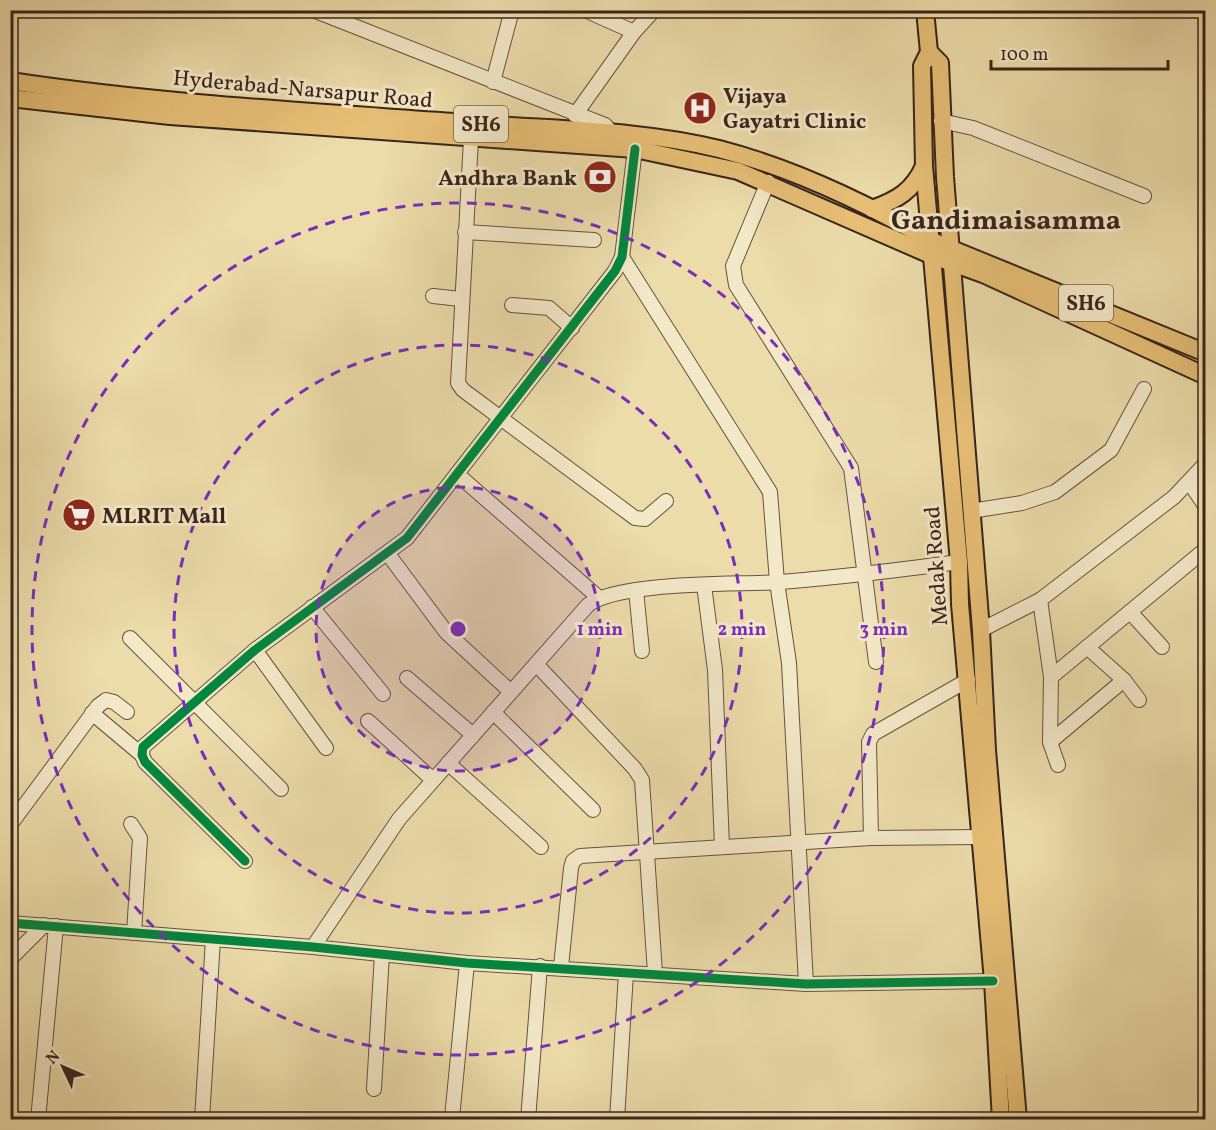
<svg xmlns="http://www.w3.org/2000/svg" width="1216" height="1130" font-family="Vollkorn,serif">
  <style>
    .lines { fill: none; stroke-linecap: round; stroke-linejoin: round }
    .minor-casing { stroke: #655240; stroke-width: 16 }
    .major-casing { stroke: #38241c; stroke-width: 20 }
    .minor { stroke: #f3e8c8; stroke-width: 14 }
    .major { stroke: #e6be75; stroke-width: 16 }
    .cycleway-casing { stroke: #f3e8c8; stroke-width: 13 }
    .cycleway { stroke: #00873e; stroke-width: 9 }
    .ring { fill: none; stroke: #7b2cbf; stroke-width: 3; stroke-dasharray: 10 8 }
    .labels { text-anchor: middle; stroke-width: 6; stroke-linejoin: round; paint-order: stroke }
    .shield { fill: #f3e8c8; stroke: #705f50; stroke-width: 1.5 }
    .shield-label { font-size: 21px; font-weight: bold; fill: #38241c }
    .street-label { font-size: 22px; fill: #38241c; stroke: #f3e8c8 }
    .poi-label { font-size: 22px; font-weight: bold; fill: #38241c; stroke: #f3e8c8; text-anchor: start }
    .district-label { font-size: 28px; font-weight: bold; fill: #38241c; stroke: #f3e8c8 }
    .centre { fill: #7b2cbf; stroke: #f3e8c8; stroke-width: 3 }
    .ring-label { font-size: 18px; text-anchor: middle; font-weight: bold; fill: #7b2cbf; stroke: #f3e8c8; stroke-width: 6; stroke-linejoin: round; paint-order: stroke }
  </style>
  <rect width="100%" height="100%" fill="#ecdcaa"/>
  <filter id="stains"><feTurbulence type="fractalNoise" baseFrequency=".00333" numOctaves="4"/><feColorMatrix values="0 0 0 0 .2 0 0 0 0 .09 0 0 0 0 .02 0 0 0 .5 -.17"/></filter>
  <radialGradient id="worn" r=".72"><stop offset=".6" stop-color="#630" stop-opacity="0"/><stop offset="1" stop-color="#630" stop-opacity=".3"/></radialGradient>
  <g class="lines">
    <defs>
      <g id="minor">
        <polyline points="313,10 605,125 611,132"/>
        <polyline points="585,10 634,32"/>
        <polyline points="800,10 801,10"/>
        <polyline points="493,82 512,10"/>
        <polyline points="575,115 634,32 654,10"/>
        <polyline points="941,121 973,128 1144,196"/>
        <polyline points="471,139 458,383 463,390 635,518 645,519 666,501"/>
        <polyline points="768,182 733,266 736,285 851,468 876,662"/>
        <polyline points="465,232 594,240"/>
        <polyline points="622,257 770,492 777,582 789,663 806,984"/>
        <polyline points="433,296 461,299"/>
        <polyline points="512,305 549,308 572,328"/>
        <polyline points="457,474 598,597"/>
        <polyline points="1189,482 1206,507"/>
        <polyline points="971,511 1022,503 1055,492 1111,450 1144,389"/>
        <polyline points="388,554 446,632 511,692"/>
        <polyline points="704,585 715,670 722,847"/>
        <polyline points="636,590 642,651"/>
        <polyline points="1040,600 1051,677 1050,742 1058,765"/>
        <polyline points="312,607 383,694"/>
        <polyline points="1131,613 1162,647"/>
        <polyline points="981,630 1040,600 1174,497 1206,463"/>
        <polyline points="130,638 281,789"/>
        <polyline points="1087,647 1124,680 1139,700"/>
        <polyline points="255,650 326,748"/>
        <polyline points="536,664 635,769 642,780 655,973"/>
        <polyline points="1051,677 1206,549"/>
        <polyline points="407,678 473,735"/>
        <polyline points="493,712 593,810"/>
        <polyline points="92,713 142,755"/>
        <polyline points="368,721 433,780"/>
        <polyline points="1050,742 1124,680"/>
        <polyline points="448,763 541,847"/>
        <polyline points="131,824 140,838 134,933"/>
        <polyline points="10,825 98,706 106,700 114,702 127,712"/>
        <polyline points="871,838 869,742 873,734 968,680"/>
        <polyline points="245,861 145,762 142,755 143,747 255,650 407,538 615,271 622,257 635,149"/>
        <polyline points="10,923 313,947 467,963 806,984 993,981"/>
        <path d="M313,947L399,819L588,605C618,581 738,585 781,582C841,577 900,570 959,562"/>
        <polyline points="10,959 44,925"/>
        <polyline points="561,967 571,868 573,861 580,856 871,838 980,837"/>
        <polyline points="374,1089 382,954"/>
        <polyline points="452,1118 467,963"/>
        <polyline points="38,1120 56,926"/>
        <polyline points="202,1120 213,939"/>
        <polyline points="528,1120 540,966"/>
        <polyline points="617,1120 626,973"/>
      </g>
      <g id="major">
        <polyline points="925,10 929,52 922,66 924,166 959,562 960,604 993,981 1001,1120"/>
        <polyline points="929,52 940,63 945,177 981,630 987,750 1018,1120"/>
        <path d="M10,81C162,104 316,112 469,123C553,130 637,129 719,149C793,168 866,203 932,241L1206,353"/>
        <polyline points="10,98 170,116 635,149 738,171 933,256 983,274 1206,376"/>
        <path d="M872,209C897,200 913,191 924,166"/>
      </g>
    </defs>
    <use href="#minor" class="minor-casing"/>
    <use href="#major" class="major-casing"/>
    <use href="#minor" class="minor"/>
    <use href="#major" class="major"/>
    <defs>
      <g id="cycleway">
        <polyline points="245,861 145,762 142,755 143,747 255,650 407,538 615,271 622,257 635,149"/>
        <polyline points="10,923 313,947 467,963 806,984 993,981"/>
      </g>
    </defs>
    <use href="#cycleway" class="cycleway-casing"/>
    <use href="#cycleway" class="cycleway"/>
  </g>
  <circle cx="458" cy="629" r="142" fill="#7b2cbf" fill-opacity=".12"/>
  <g class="ring">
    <circle cx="458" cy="629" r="142"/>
    <circle cx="458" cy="629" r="284"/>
    <circle cx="458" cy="629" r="426"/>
  </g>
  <defs>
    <symbol id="hospital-disc" viewBox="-11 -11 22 22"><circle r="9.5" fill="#8f2418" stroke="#f3e8c8"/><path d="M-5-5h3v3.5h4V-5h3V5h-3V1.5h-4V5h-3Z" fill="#fff"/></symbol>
    <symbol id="bank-disc" viewBox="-11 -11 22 22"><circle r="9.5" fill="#8f2418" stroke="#f3e8c8"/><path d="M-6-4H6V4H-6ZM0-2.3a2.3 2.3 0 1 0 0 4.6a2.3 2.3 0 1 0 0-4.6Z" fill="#fff"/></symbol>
    <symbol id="supermarket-disc" viewBox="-11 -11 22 22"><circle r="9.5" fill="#8f2418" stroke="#f3e8c8"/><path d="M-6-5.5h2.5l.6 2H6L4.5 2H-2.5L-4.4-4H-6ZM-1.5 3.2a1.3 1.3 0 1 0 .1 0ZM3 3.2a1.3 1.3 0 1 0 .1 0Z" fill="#fff"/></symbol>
  </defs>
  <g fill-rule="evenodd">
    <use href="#hospital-disc" x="681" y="89" width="38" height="38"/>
    <use href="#bank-disc" x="581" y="158" width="38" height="38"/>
    <use href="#supermarket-disc" x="60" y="496" width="38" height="38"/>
  </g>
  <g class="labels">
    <g class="shield">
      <rect x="454" y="106" width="54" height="36" rx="4.5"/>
      <rect x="1059" y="285" width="54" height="36" rx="4.5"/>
    </g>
    <g class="shield-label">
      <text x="481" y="131">SH6</text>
      <text x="1086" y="310">SH6</text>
    </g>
    <g class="street-label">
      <text transform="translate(303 88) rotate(5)" y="8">Hyderabad-Narsapur Road</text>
      <text transform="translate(935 566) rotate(-94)" y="8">Medak Road</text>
    </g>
    <g class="poi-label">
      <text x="723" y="103">Vijaya<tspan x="723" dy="25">Gayatri Clinic</tspan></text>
      <text x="577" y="185" text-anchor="end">Andhra Bank</text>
      <text x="102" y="523">MLRIT Mall</text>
    </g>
    <g class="district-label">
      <text x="1006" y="229">Gandimaisamma</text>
    </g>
  </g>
  <circle cx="458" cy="629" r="9" class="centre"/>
  <g class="ring-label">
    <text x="600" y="635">1 min</text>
    <text x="742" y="635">2 min</text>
    <text x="884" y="635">3 min</text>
  </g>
  <rect width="1216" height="1130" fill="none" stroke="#ecdcaa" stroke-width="36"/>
  <rect x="12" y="12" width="1192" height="1106" fill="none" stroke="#38241c" stroke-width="3"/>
  <rect x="18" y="18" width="1180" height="1094" fill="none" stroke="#38241c" stroke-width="1.5"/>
  <g transform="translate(63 1067) rotate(314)" stroke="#f3e8c8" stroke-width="4.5" paint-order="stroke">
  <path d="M0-4.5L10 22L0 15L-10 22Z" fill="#38241c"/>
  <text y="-9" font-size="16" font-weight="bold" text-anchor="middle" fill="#38241c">N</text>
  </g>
  <path d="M991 60v9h177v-9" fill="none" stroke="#38241c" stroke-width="3"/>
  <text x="1000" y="60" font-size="18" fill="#38241c" stroke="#f3e8c8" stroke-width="4.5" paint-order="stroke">100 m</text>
  <rect width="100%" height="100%" filter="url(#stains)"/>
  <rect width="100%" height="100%" fill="url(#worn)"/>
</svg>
